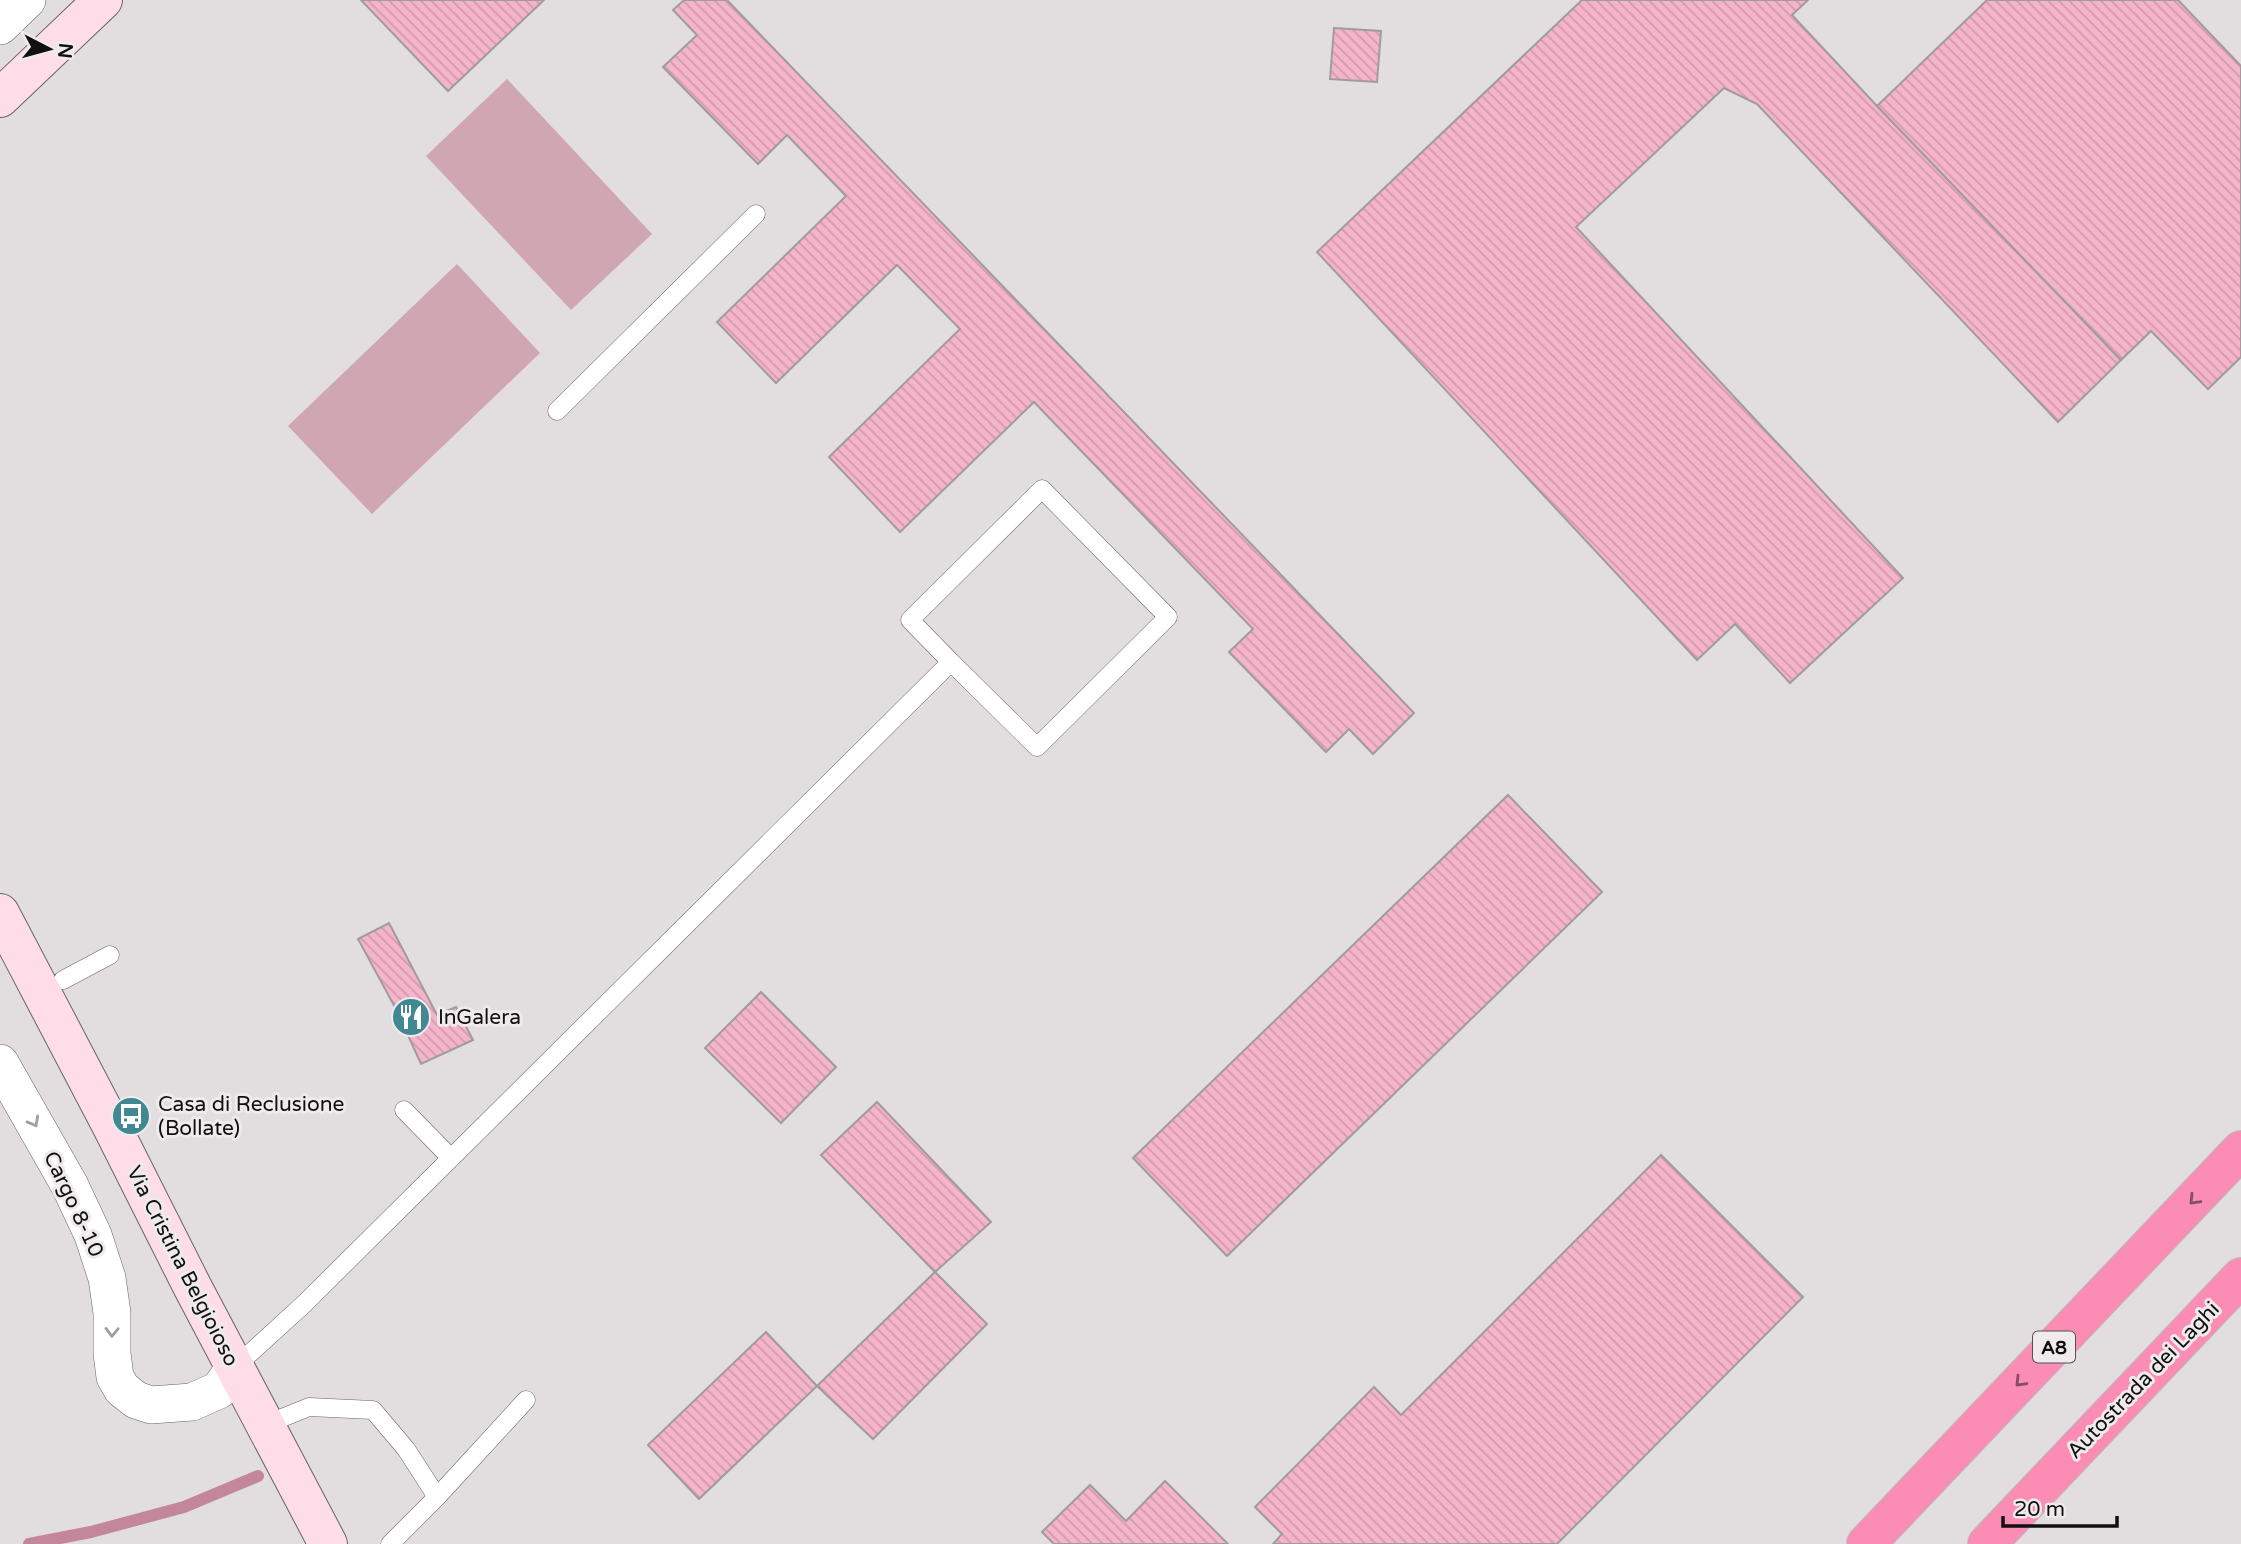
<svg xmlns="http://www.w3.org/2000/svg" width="2241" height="1544" font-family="'Varela Round',sans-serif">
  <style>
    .grass { fill: #d0a6b3 }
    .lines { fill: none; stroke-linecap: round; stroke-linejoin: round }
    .stream { stroke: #c4869b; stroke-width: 12 }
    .building { fill: url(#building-back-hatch); stroke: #a09c9d; stroke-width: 2 }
    .lane-casing { stroke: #686465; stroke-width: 19 }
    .street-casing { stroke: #686465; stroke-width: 38 }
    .secondary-casing { stroke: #686465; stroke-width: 40 }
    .highway-casing { stroke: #bcbcbc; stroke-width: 40 }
    .lane { stroke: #fff; stroke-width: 18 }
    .street { stroke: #fff; stroke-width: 37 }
    .secondary { stroke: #fedce8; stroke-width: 38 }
    .highway { stroke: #fb8cb4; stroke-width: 38 }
    .oneway { stroke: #a09f9f }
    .oneway2 { stroke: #864e62 }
    .labels { text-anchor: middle; stroke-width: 6; stroke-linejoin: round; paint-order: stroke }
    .shield { fill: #efeaec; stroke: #545152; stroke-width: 2 }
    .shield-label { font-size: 19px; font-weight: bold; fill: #111010 }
    .poi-label { font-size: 21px; fill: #111010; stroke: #efeaec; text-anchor: start }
    .street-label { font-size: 21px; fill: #111010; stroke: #efeaec }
  </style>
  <defs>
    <pattern id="building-back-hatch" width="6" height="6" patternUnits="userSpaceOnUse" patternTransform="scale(1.75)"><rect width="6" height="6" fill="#f5b4c9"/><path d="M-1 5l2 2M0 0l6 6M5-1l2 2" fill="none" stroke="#d19aac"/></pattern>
  </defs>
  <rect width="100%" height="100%" fill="#e2dddf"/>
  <g class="grass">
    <polygon points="507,79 652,234 571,310 426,156"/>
    <polygon points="457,264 540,353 372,514 288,426"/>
  </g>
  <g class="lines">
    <polyline class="stream" points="29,1544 91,1532 184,1507 258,1476"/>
  </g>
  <g class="building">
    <polygon points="361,0 544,0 448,91"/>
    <polygon points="684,0 727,0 1414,713 1373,754 1349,729 1326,752 1229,652 1253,629 1034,402 900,532 829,457 960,329 897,265 776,383 717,322 846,196 787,135 758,164 663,67 697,35 673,10"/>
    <polygon points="1582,0 1808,0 1792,15 1877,106 2121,360 2058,422 1757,104 1724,88 1576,227 1903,578 1790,683 1735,624 1697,660 1317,252"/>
    <polygon points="1987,0 2178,0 2241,66 2241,357 2208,389 2151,331 2121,360 1877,106"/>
    <polygon points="1334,28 1381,31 1377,82 1330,79"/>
    <polygon points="1508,795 1602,892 1227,1256 1133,1158"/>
    <polygon points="389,923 437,1015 456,1007 473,1040 421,1064 397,1011 358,939"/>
    <polygon points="761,992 836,1067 781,1123 705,1048"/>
    <polygon points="877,1102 991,1222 935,1272 821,1155"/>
    <polygon points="1661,1155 1803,1297 1557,1544 1273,1544 1282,1534 1255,1507 1374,1387 1401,1415"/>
    <polygon points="935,1272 987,1324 873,1439 817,1386"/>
    <polygon points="766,1332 817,1386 699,1499 648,1445"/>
    <polygon points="1165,1481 1228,1544 1054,1544 1042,1532 1090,1485 1126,1521"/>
  </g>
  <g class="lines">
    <defs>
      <g id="lane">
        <polyline points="557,411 756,214"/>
        <polyline points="63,980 110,955"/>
        <polyline points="404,1110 451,1158"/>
        <polyline points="235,1367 304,1304 951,662 910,620 1042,489 1168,617 1037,747 951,662"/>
        <polyline points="267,1424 309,1407 373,1410 406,1449 437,1497"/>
        <polyline points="390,1544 437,1497 526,1400"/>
      </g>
      <g id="street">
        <polyline points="0,26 27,0"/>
        <polyline points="0,1063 70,1186 93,1235 107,1278 112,1313 112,1353 115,1377 122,1389 136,1400 151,1405 192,1402 219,1390 235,1367"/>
      </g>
      <g id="secondary">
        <polyline points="0,98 103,0"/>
        <polyline points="0,913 111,1125 192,1286 328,1544"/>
      </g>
      <g id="highway">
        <polyline points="1866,1544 2241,1150"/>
        <polyline points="1987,1544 2241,1277"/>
      </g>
    </defs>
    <use href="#lane" class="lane-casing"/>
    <use href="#street" class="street-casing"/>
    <use href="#secondary" class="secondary-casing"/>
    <use href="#highway" class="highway-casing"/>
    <use href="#lane" class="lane"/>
    <use href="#street" class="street"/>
    <use href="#secondary" class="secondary"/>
    <use href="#highway" class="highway"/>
  </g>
  <defs><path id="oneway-chevron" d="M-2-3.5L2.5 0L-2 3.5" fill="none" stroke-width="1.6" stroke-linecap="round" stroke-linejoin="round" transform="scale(1.75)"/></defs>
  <g class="oneway">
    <use href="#oneway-chevron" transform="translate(34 1122) rotate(61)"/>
    <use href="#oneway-chevron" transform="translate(112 1332) rotate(91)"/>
  </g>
  <g class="oneway2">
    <use href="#oneway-chevron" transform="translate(2194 1200) rotate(134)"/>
    <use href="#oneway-chevron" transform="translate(2020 1382) rotate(134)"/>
  </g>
  <defs>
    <symbol id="restaurant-disc" viewBox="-11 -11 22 22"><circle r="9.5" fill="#428893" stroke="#efeaec"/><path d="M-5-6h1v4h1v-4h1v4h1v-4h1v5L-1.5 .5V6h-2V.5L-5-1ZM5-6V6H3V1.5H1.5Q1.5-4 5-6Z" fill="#fff"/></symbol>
    <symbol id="bus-disc" viewBox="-11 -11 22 22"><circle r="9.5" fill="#428893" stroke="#efeaec"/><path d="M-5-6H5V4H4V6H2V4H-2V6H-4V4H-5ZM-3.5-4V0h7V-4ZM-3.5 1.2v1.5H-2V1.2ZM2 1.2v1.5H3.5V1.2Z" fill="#fff"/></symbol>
  </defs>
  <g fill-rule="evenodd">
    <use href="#restaurant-disc" x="389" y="995" width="44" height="44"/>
    <use href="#bus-disc" x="109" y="1094" width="44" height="44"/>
  </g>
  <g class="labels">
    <rect class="shield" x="2033" y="1331.5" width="42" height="31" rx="5"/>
    <g class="shield-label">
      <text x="2054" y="1354">A8</text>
    </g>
    <g class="poi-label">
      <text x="438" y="1024">InGalera</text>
      <text x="158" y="1111">Casa di Reclusione<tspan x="158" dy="24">(Bollate)</tspan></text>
    </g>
    <g class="street-label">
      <text transform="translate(74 1204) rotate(65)" y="7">Cargo 8-10</text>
      <text transform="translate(183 1266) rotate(63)" y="7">Via Cristina Belgioioso</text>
      <text transform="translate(2143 1380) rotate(-46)" y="7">Autostrada dei Laghi</text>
    </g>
  </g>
  <g transform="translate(49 49) rotate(96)" stroke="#efeaec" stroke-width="5" paint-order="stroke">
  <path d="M0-5L12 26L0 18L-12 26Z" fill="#111010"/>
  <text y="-10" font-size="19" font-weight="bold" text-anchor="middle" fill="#111010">N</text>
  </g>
  <path d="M2003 1516v10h114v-10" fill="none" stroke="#111010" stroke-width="3.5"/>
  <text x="2014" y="1516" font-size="21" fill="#111010" stroke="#efeaec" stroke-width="5" paint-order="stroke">20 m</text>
</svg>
